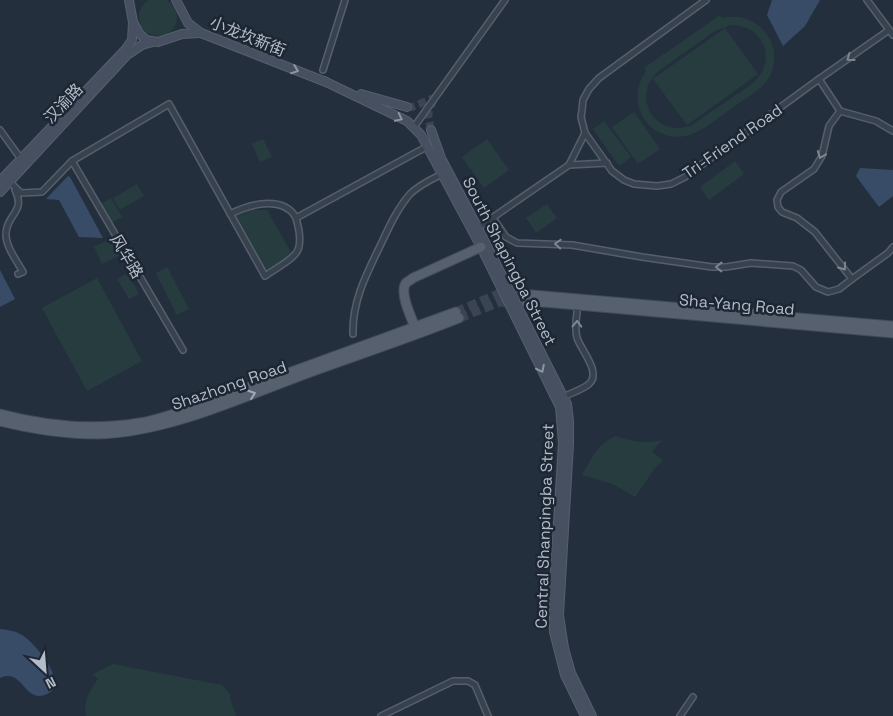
<svg xmlns="http://www.w3.org/2000/svg" width="893" height="716" font-family="'Space Grotesk','Noto Sans SC',sans-serif">
  <style>
    .green { fill: #263c3f; fill-rule: evenodd }
    .water { fill: #394c67 }
    .lines { fill: none; stroke-linecap: round; stroke-linejoin: round }
    .secondary-tunnel { stroke: #3a4453; stroke-width: 8; stroke-dasharray: 8 4; stroke-linecap: butt }
    .primary-tunnel { stroke: #3a4453; stroke-width: 9; stroke-dasharray: 9 4.5; stroke-linecap: butt }
    .street-casing { stroke: #565f6c; stroke-width: 8 }
    .secondary-casing { stroke: #565f6c; stroke-width: 10 }
    .primary-casing { stroke: #414a57; stroke-width: 11 }
    .street { stroke: #38414e; stroke-width: 5 }
    .secondary { stroke: #465061; stroke-width: 8 }
    .primary { stroke: #56606e; stroke-width: 9 }
    .oneway { stroke: #7c8592 }
    .oneway2 { stroke: #8e96a5 }
    .oneway3 { stroke: #a1aab7 }
    .labels { text-anchor: middle; stroke-width: 5; stroke-linejoin: round; paint-order: stroke }
    .street-label { font-size: 16px; fill: #b4bcc9; stroke: #1d2633 }
  </style>
  <rect width="100%" height="100%" fill="#242f3e"/>
  <g class="green">
    <circle cx="158" cy="17" r="19"/>
    <path d="M720,15L722,18C740,14 758,20 768,36C776,48 776,64 770,76C762,90 745,99 732,108C711,123 688,146 661,133C651,129 644,121 640,111C635,97 638,83 646,71L644,68ZM731,25C765,25 778,62 752,84L692,125C655,140 629,95 660,70L715,31Z"/>
    <polygon points="725,28 758,74 687,125 653,79"/>
    <polygon points="634,112 660,149 638,164 612,127"/>
    <polygon points="604,121 631,157 619,166 593,129"/>
    <polygon points="263,139 272,157 260,162 252,144"/>
    <polygon points="487,139 509,170 484,188 462,157"/>
    <polygon points="735,161 744,174 709,200 700,187"/>
    <polygon points="137,184 144,196 120,210 113,198"/>
    <polygon points="111,198 122,217 108,225 97,206"/>
    <polygon points="547,204 557,218 536,233 526,218"/>
    <polygon points="253,210 267,210 292,254 266,273 233,215"/>
    <polygon points="112,238 120,255 102,264 94,247"/>
    <polygon points="167,267 189,309 177,315 156,273"/>
    <polygon points="128,273 139,294 129,299 117,279"/>
    <polygon points="97,278 142,361 87,391 42,308"/>
    <path d="M616,436C632,442 645,444 662,440L652,452L663,460L655,468L635,497L613,484L582,475C591,459 598,443 616,436Z"/>
    <path d="M113,664L222,685L230,694C229,702 235,708 236,716H86C83,700 89,692 98,679L93,674Z"/>
  </g>
  <g class="water">
    <polygon points="772,0 820,0 805,26 783,46 767,15"/>
    <polygon points="860,168 893,170 893,196 879,207 856,176"/>
    <polygon points="68,176 70,177 103,238 79,237 59,200 46,199"/>
    <polygon points="0,270 15,299 0,307"/>
    <path d="M0,629C8,630 16,631 22,635C34,642 69,683 49,693C24,707 24,667 0,678Z"/>
  </g>
  <g class="lines">
    <g class="secondary-tunnel">
      <polyline points="407,107 412,107 434,98"/>
      <polyline points="431,130 428,115 433,100"/>
    </g>
    <g class="primary-tunnel">
      <polyline points="456,312 498,294 521,294"/>
      <polyline points="459,318 500,302 526,303"/>
    </g>
    <defs>
      <g id="street">
        <polyline points="706,0 599,78 589,89 583,100 582,110 581,117 585,133 612,171 624,180 634,184 657,186 671,184 685,177 819,79"/>
        <polyline points="867,0 893,35"/>
        <polyline points="889,30 819,79 840,111 876,121 893,131"/>
        <polyline points="323,70 345,0"/>
        <polyline points="414,127 505,0"/>
        <polyline points="0,130 21,159"/>
        <polyline points="72,161 183,350"/>
        <polyline points="569,165 607,163"/>
        <path d="M9,181L21,193L42,192L72,161L169,104L265,276C273,270 291,261 296,253C301,247 300,238 299,231C298,226 297,220 295,216C281,195 248,205 230,214"/>
        <path d="M15,190C26,212 7,214 6,233C5,246 17,261 23,272L18,274"/>
        <polyline points="296,218 428,146"/>
        <polyline points="493,218 506,237 517,243 572,245 642,257 712,267 726,267 751,263 793,266 801,270 816,287 828,292 839,289 852,279 815,232 797,218 782,212 778,207 777,200 781,192 814,169 822,156 829,126 840,111"/>
        <polyline points="476,229 569,165 585,133"/>
        <polyline points="852,279 888,253 893,247"/>
        <path d="M353,334C352,301 367,273 381,244C389,227 397,209 410,194C419,185 430,180 442,174"/>
        <path d="M562,398C570,393 582,390 589,384C602,373 581,350 577,338C574,327 577,314 578,304"/>
        <polyline points="381,716 453,681 468,681 475,685 488,716"/>
        <polyline points="680,716 693,697"/>
      </g>
      <g id="secondary">
        <polyline points="129,0 133,22 139,33 146,40 158,42 182,34 200,33"/>
        <polyline points="176,0 188,23 201,33 326,82"/>
        <polyline points="324,81 407,121 421,135 481,247 560,407 563,443 554,587 554,632 565,675 585,716"/>
        <polyline points="361,94 407,107"/>
        <polyline points="431,130 441,158 478,228 567,404 569,421 569,444 559,615 564,648 571,673 592,716"/>
        <polyline points="0,181 125,50 132,40 133,22"/>
        <polyline points="0,192 127,55 142,45 153,42"/>
      </g>
      <g id="primary">
        <polyline points="521,294 893,326"/>
        <polyline points="526,303 543,302 893,333"/>
        <path d="M415,327C411,317 399,292 406,283C408,281 411,280 413,278L481,247"/>
        <path d="M0,414C46,426 92,431 139,423C154,421 169,415 184,411L456,312"/>
        <path d="M0,421C32,429 65,434 98,434C168,432 240,398 305,374C357,355 409,338 459,318"/>
      </g>
    </defs>
    <use href="#street" class="street-casing"/>
    <use href="#secondary" class="secondary-casing"/>
    <use href="#primary" class="primary-casing"/>
    <use href="#street" class="street"/>
    <use href="#secondary" class="secondary"/>
    <use href="#primary" class="primary"/>
  </g>
  <defs><path id="oneway-chevron" d="M-2-3.5L2.5 0L-2 3.5" fill="none" stroke-width="1.6" stroke-linecap="round" stroke-linejoin="round" transform="scale(1.25)"/></defs>
  <g class="oneway">
    <use href="#oneway-chevron" transform="translate(850 58) rotate(144)"/>
    <use href="#oneway-chevron" transform="translate(821 155) rotate(112)"/>
    <use href="#oneway-chevron" transform="translate(558 244) rotate(-177)"/>
    <use href="#oneway-chevron" transform="translate(719 267) rotate(-179)"/>
    <use href="#oneway-chevron" transform="translate(843 267) rotate(54)"/>
    <use href="#oneway-chevron" transform="translate(577 324) rotate(-89)"/>
  </g>
  <g class="oneway2">
    <use href="#oneway-chevron" transform="translate(295 70) rotate(21)"/>
    <use href="#oneway-chevron" transform="translate(399 118) rotate(26)"/>
    <use href="#oneway-chevron" transform="translate(541 369) rotate(64)"/>
  </g>
  <use class="oneway3" href="#oneway-chevron" transform="translate(252 394) rotate(-20)"/>
  <g class="labels">
    <g class="street-label">
      <text transform="translate(248 36) rotate(22)" y="6">小龙坎新街</text>
      <text transform="translate(63 103) rotate(-46)" y="6">汉渝路</text>
      <text transform="translate(732 141) rotate(-35)" y="6">Tri-Friend Road</text>
      <text transform="translate(127 256) rotate(59)" y="6">风华路</text>
      <text transform="translate(510 261) rotate(63)" y="6">South Shapingba Street</text>
      <text transform="translate(737 304) rotate(5)" y="6">Sha-Yang Road</text>
      <text transform="translate(229 385) rotate(-19)" y="6">Shazhong Road</text>
      <text transform="translate(544 526) rotate(-88)" y="6">Central Shanpingba Street</text>
    </g>
  </g>
  <g transform="translate(45 671) rotate(154)" stroke="#1d2633" stroke-width="4" paint-order="stroke">
  <path d="M0-4L9 19L0 12L-9 19Z" fill="#b4bcc9"/>
  <text y="-8" font-size="14" font-weight="bold" text-anchor="middle" fill="#b4bcc9">N</text>
  </g>
</svg>
